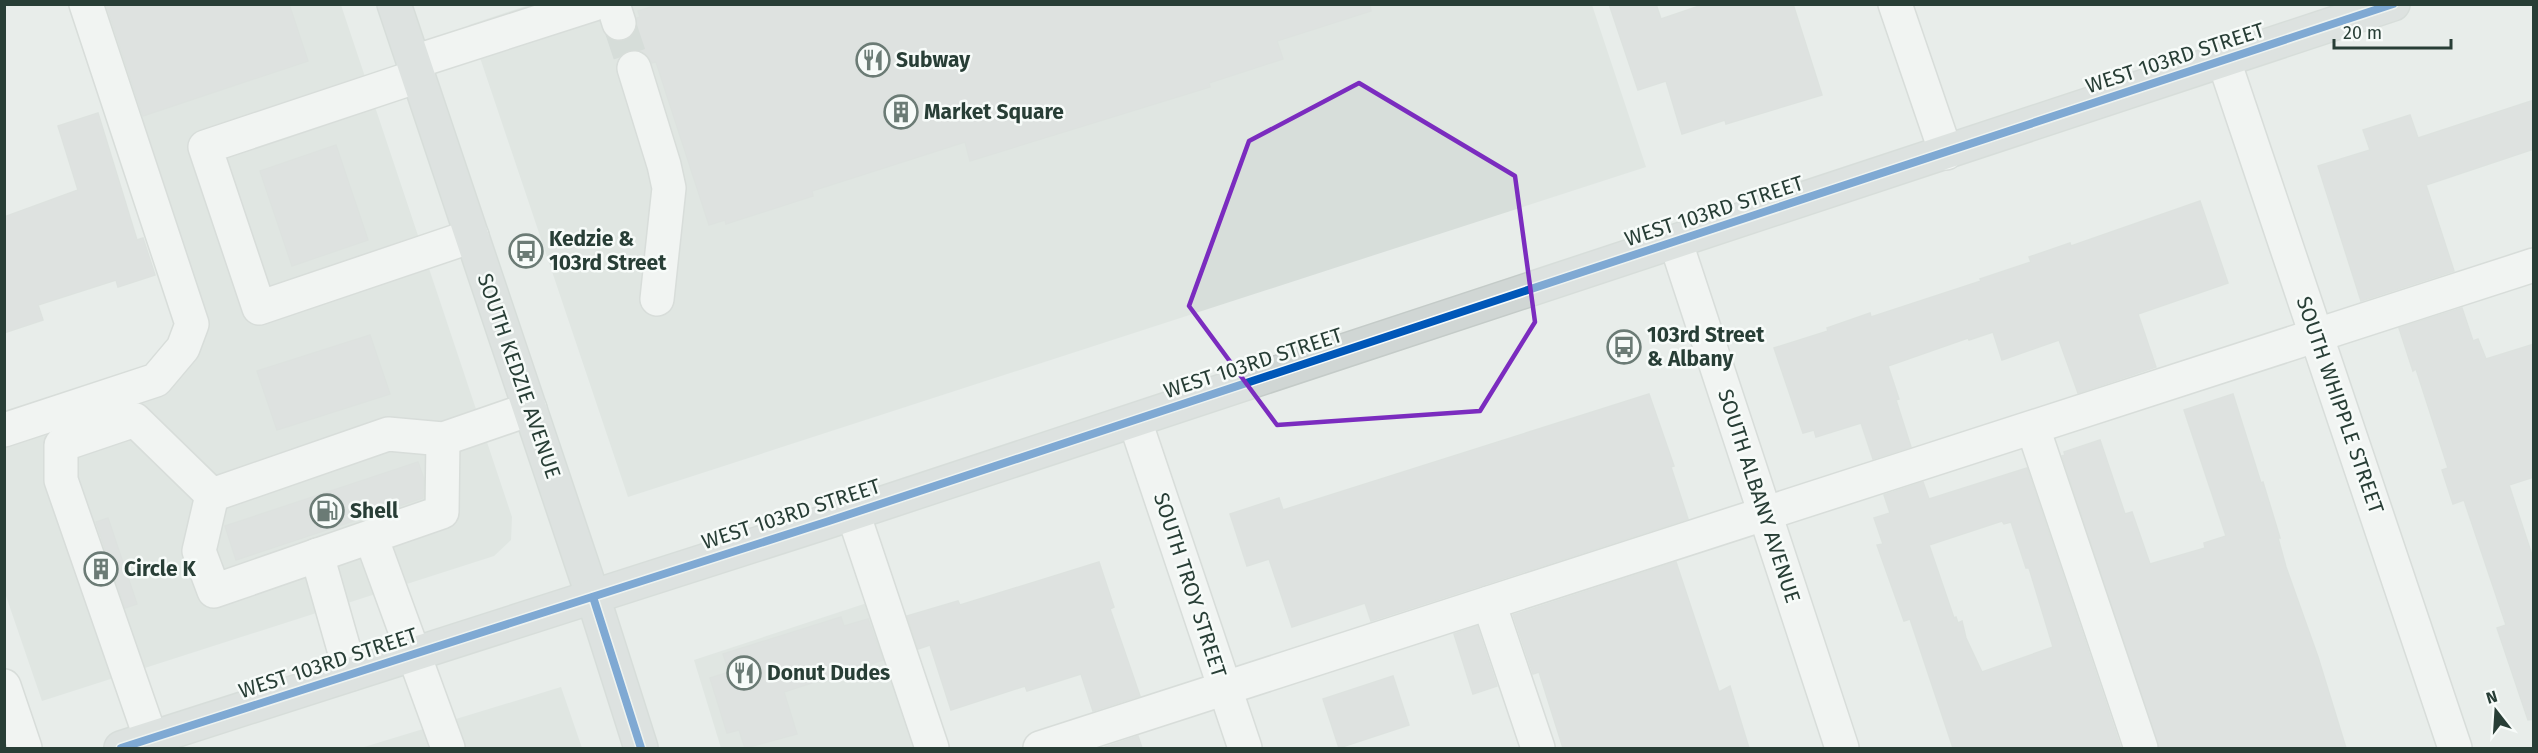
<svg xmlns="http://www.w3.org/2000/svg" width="2538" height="753" font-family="'Fira Sans',sans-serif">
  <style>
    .built { fill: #d7deda }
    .building { fill: #d3d6d5; stroke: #d1d6d3; stroke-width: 1.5; fill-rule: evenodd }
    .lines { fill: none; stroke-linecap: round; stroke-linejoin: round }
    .minor-tunnel { stroke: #c2cac6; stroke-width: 33; stroke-dasharray: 33 16; stroke-linecap: butt }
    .minor-casing { stroke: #c5cac7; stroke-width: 36 }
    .major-casing { stroke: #c4cbc8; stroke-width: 36 }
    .minor { stroke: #fcfcfc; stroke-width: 33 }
    .major { stroke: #d0d6d4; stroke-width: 33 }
    .cycleway-casing { stroke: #f7fbf9; stroke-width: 11 }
    .cycleway { stroke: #0057b8; stroke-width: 8 }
    .marked { fill: none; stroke: #7b2cbf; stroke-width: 4.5; stroke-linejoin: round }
    .labels { text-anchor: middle; stroke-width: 5; stroke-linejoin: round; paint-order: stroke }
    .street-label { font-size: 21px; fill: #283e36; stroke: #f7fbf9 }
    .poi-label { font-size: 21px; font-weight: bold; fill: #283e36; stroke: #f7fbf9; text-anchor: start }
  </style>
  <rect width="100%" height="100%" fill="#e8edea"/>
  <g class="built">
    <polygon points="532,4 1592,5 1646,167 628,497 469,25"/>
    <polygon points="86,5 341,5 512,517 511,540 494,556 42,701 5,593 4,430 156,380 183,348"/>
    <polygon points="873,601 923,748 721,748 694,660"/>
    <polygon points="561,687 582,748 361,748"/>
  </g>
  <g class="building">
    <polygon points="106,4 289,4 308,61 143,116"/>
    <polygon points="660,4 1370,4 1371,11 1277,41 1283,59 1209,83 1210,87 970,161 965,142 812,191 813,196 726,224 725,220 709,225 656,62 652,63 647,55 639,50 629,50 623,54 619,41 625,41 633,35 637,26 637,18 640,17 638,11"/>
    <polygon points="1609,4 1656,4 1661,19 1705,4 1793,4 1822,95 1726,124 1725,120 1682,134 1666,81 1638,90"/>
    <polygon points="2534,100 2534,149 2426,185 2454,271 2361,301 2318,166 2370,150 2363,130 2410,115 2418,138"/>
    <polygon points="98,113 137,240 143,238 155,275 118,287 116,280 38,305 43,320 4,333 4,217 78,190 58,126"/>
    <polygon points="336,145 368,240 292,266 260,171"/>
    <polygon points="2200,201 2228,283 2138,314 2156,367 2078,393 2059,340 2002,360 1993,332 1969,340 1968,338 1888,366 1899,399 1896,400 1911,447 1873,459 1861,423 1816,437 1814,430 1803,433 1774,348 1828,331 1827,328 1870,313 1871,317 1981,281 1980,279 2031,262 2029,257 2070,243 2071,246"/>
    <polygon points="2462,308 2473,341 2478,339 2486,359 2534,344 2534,477 2509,485 2534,561 2534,719 2528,720 2497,628 2506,625 2464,500 2453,504 2442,470 2448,468 2416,369 2413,371 2399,328"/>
    <polygon points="370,335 390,394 277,430 257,371"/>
    <polygon points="1649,394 1674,466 1671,467 1688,519 1371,621 1365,603 1292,627 1269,559 1247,566 1230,514 1279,498 1283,510"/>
    <polygon points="2233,394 2261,483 2263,482 2280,538 2278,538 2286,567 2318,657 2346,748 2159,748 2062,456 2065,455 2064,452 2100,440 2125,514 2132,512 2150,564 2205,548 2204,543 2226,536 2184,410"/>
    <polygon points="418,462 424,479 423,498 236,560 225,526"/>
    <path d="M2027,468L2121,748H1953L1910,619L1904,621L1877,545L1883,544L1874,518L1890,513L1884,495L1923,482L1929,499ZM2002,521L2004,524L2011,522L2026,568H2029L2053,647L1982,672L1966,638L1962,621L1958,623L1956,617L1954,618L1929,545Z"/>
    <polygon points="108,518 137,604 125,608 96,522"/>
    <polygon points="1099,562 1114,607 1110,609 1140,696 1093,711 1081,674 1027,691 1025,686 951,710 930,645 918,649 907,616 958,601 960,605"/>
    <polygon points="1676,562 1719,692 1730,686 1749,748 1563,748 1539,672 1533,674 1513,615"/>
    <polygon points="841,617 844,626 868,619 883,660 784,692 797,734 745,748 739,730 727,733 710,678 729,672 723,654"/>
    <polygon points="1477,626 1497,686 1473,694 1454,634"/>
    <polygon points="1393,676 1409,725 1339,748 1323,699"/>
    <polygon points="1138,736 1142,748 1105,748 1105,747"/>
  </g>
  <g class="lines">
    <polyline class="minor-tunnel" points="619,23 634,68"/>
    <defs>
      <g id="minor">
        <polyline points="613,4 619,23"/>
        <polyline points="1895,4 1946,153"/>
        <polyline points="2224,61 2455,748"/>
        <polyline points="414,62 594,4"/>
        <polyline points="634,68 664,165 669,188 657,299"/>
        <polyline points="418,76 205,147 259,308 472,236"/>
        <polyline points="1676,243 1842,748"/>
        <polyline points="1135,421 1245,748"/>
        <polyline points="2033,428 2141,748"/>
        <polyline points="4,430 156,380 183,348 192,324 86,4"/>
        <polyline points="212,495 199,551 214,591 442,512 443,439"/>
        <polyline points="853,513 932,748"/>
        <polyline points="371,537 448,748"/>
        <polyline points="317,555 351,674"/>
        <polyline points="1489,603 1538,748"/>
        <polyline points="4,686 25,748"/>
        <polyline points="151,739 61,480 61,445 135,420 212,495 388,434 443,439 530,409"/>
        <polyline points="1040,748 2534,265"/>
      </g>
      <g id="major">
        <polyline points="394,4 593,597 641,748"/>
        <polyline points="121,748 829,521 2393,4"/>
      </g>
    </defs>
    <use href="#minor" class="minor-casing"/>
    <use href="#major" class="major-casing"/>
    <use href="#minor" class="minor"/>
    <use href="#major" class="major"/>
    <defs>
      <g id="cycleway">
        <polyline points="593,597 641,748"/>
        <polyline points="121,748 829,521 2393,4"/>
      </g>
    </defs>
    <use href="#cycleway" class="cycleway-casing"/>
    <use href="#cycleway" class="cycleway"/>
  </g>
  <path d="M0 0H2538V753H0ZM1359,83L1515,176L1535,322L1480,411L1277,425L1189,306L1249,141Z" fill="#e8edea" fill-opacity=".55" fill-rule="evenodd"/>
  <path class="marked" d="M1359,83L1515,176L1535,322L1480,411L1277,425L1189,306L1249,141Z"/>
  <defs>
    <symbol id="restaurant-ring" viewBox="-11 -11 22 22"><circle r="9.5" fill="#f7fbf9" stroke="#6b7b75" stroke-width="1.5"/><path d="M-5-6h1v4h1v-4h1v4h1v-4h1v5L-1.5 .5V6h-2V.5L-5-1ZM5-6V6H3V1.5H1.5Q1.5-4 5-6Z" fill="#6b7b75"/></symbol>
    <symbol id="building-ring" viewBox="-11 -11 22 22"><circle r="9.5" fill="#f7fbf9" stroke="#6b7b75" stroke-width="1.5"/><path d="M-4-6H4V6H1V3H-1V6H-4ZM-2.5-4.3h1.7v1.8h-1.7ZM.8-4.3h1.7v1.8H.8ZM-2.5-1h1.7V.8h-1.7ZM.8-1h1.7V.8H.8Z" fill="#6b7b75"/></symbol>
    <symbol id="bus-ring" viewBox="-11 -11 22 22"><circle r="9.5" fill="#f7fbf9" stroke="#6b7b75" stroke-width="1.5"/><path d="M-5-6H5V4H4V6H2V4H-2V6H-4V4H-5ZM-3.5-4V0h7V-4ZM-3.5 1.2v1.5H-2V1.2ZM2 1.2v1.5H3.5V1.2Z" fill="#6b7b75"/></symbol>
    <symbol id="fuel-ring" viewBox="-11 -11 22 22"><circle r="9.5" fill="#f7fbf9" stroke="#6b7b75" stroke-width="1.5"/><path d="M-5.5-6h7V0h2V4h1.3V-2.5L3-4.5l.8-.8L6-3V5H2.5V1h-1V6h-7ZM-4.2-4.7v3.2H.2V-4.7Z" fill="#6b7b75"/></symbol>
  </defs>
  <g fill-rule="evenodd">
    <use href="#restaurant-ring" x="854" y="41" width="38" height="38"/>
    <use href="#building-ring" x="882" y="93" width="38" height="38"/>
    <use href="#bus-ring" x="507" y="232" width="38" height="38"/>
    <use href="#bus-ring" x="1605" y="328" width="38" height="38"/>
    <use href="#fuel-ring" x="308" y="492" width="38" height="38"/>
    <use href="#building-ring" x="82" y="550" width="38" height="38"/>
    <use href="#restaurant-ring" x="725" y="654" width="38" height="38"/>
  </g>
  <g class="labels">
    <g class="street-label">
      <text transform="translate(2175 58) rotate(-18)" y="7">WEST 103RD STREET</text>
      <text transform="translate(1714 211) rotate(-18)" y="7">WEST 103RD STREET</text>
      <text transform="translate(1253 363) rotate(-18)" y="7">WEST 103RD STREET</text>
      <text transform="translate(519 376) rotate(71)" y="7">SOUTH KEDZIE AVENUE</text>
      <text transform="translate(2340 405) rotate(71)" y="7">SOUTH WHIPPLE STREET</text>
      <text transform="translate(1759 496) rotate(72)" y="7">SOUTH ALBANY AVENUE</text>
      <text transform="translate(791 514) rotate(-18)" y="7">WEST 103RD STREET</text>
      <text transform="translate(1190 585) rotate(72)" y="7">SOUTH TROY STREET</text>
      <text transform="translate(328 663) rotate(-18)" y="7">WEST 103RD STREET</text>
    </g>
    <g class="poi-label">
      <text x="896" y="67">Subway</text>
      <text x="924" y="119">Market Square</text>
      <text x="549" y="246">Kedzie &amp;<tspan x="549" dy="24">103rd Street</tspan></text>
      <text x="1647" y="342">103rd Street<tspan x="1647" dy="24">&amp; Albany</tspan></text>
      <text x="350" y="518">Shell</text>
      <text x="124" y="576">Circle K</text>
      <text x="767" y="680">Donut Dudes</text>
    </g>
  </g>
  <rect width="2538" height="753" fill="none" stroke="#283e36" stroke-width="12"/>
  <g transform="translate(2496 711) rotate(343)" stroke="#f7fbf9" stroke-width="4.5" paint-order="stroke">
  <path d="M0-4.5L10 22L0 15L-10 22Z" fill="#283e36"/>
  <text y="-9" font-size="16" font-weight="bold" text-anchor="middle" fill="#283e36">N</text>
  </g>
  <path d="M2334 39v9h117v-9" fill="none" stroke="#283e36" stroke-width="3"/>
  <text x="2343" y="39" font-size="18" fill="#283e36" stroke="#f7fbf9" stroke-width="4.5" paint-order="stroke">20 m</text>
</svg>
